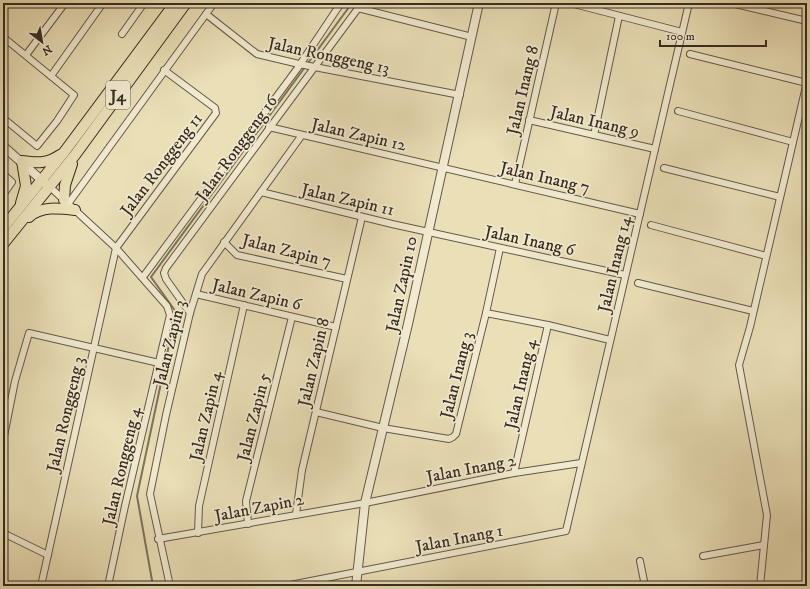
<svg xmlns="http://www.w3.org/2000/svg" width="810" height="589" font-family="'IM FELL DW Pica',serif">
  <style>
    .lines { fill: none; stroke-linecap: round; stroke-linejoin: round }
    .stream { stroke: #7e735d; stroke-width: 2 }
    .minor-casing { stroke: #645947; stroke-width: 8 }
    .tertiary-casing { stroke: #645947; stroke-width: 10 }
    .primary-casing { stroke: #372c22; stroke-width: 12 }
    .minor { stroke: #f1ead0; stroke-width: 6 }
    .tertiary { stroke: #f1ead0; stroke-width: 8 }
    .primary { stroke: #eadfb7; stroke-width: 10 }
    .labels { text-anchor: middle; stroke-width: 3.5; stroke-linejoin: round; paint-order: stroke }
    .shield { fill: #f1ead0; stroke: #6f6556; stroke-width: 1 }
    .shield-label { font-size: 16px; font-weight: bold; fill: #372c22 }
    .street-label { font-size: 17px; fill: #372c22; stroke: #f1ead0 }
  </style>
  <rect width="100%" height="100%" fill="#eadfb7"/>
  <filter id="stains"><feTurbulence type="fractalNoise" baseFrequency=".005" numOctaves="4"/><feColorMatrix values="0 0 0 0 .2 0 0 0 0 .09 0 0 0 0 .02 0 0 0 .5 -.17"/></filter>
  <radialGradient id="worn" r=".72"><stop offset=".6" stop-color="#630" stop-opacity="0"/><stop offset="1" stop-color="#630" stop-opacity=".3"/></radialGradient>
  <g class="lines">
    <polyline class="stream" points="153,586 137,496 176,312 151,277 352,3"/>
    <defs>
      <g id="minor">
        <polyline points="328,3 339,6"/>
        <polyline points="570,3 682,32"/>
        <polyline points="731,3 807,21"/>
        <polyline points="358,8 472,37"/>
        <polyline points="206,14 257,54 299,64 460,95"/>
        <polyline points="122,34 144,3"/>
        <polyline points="3,37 74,95 57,121 37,146 3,118"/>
        <polyline points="690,54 807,83"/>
        <polyline points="26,55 65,3"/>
        <polyline points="51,76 103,3"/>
        <polyline points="678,111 793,142"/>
        <polyline points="529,120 655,149"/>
        <polyline points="269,127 640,214"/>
        <polyline points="594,135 619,16"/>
        <polyline points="664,168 780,197"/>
        <polyline points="3,174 12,182 3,195"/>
        <polyline points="515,184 556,3"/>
        <polyline points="50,187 116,248 167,306 170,315 125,506 108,586"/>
        <polyline points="261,192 392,224 625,275"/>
        <polyline points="68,204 214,3"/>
        <polyline points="651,225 766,256"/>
        <polyline points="224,242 237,255 347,279"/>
        <polyline points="143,277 297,69 341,3"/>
        <polyline points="638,283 753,311"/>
        <polyline points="196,294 336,327"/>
        <polyline points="190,313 166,279 164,273 166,268 362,3"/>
        <polyline points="486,313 548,325 610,340"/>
        <polyline points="316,412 383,428 449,439 453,437 456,434 486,313 500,248"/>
        <polyline points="3,441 15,381 29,333 159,363"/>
        <polyline points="514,473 548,325"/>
        <polyline points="296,514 302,470 362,217"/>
        <polyline points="248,524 246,501 292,317"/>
        <polyline points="3,533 48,555"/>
        <polyline points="198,533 199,506 244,305"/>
        <polyline points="158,539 365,503 514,473 581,463"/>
        <polyline points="703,556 764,545"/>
        <polyline points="640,561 645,586"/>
        <polyline points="41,586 116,248 216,113 215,108 164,70"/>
        <polyline points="170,586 150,494 166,415 190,313 202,274 302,135"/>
        <polyline points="285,586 566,531 689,3"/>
        <polyline points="760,586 767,515 739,365 750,327 807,82"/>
      </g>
      <g id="tertiary">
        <polyline points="3,146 46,184"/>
        <polyline points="356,586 365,503 408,324 479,3"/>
      </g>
      <g id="primary">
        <polyline points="64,200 65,185 72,164"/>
        <path d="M21,203L26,186L22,161C37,163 47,164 60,155"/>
        <path d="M29,217C41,206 59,208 75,210"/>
        <polyline points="3,228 65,151 175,3"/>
        <polyline points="3,244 75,155 186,3"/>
      </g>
    </defs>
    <use href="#minor" class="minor-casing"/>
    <use href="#tertiary" class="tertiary-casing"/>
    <use href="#primary" class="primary-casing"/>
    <use href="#minor" class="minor"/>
    <use href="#tertiary" class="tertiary"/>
    <use href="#primary" class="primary"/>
  </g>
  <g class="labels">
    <rect class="shield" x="106" y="81" width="24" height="28" rx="3"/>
    <g class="shield-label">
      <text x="118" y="101">J4</text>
    </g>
    <g class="street-label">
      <text transform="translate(329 55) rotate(12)" y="6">Jalan Ronggeng 13</text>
      <text transform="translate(522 90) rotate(-77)" y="6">Jalan Inang 8</text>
      <text transform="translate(595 121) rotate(13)" y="6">Jalan Inang 9</text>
      <text transform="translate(359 134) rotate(13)" y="6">Jalan Zapin 12</text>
      <text transform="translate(236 148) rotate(-54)" y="6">Jalan Ronggeng 16</text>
      <text transform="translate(161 164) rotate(-53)" y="6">Jalan Ronggeng 11</text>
      <text transform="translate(545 177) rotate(13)" y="6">Jalan Inang 7</text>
      <text transform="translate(348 199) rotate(13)" y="6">Jalan Zapin 11</text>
      <text transform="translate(530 240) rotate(12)" y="6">Jalan Inang 6</text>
      <text transform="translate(287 250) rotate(14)" y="6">Jalan Zapin 7</text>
      <text transform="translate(614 264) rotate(-77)" y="6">Jalan Inang 14</text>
      <text transform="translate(401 284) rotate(-78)" y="6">Jalan Zapin 10</text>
      <text transform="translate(257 294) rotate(13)" y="6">Jalan Zapin 6</text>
      <text transform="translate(169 343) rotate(-76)" y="6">Jalan Zapin 3</text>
      <text transform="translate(313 362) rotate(-77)" y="6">Jalan Zapin 8</text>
      <text transform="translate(456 375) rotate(-76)" y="6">Jalan Inang 3</text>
      <text transform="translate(520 384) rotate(-77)" y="6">Jalan Inang 4</text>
      <text transform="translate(65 414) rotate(-77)" y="6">Jalan Ronggeng 3</text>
      <text transform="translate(205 416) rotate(-77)" y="6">Jalan Zapin 4</text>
      <text transform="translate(253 417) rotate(-76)" y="6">Jalan Zapin 5</text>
      <text transform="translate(121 466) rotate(-77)" y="6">Jalan Ronggeng 4</text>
      <text transform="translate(471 468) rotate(-11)" y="6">Jalan Inang 2</text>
      <text transform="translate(259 507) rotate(-11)" y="6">Jalan Zapin 2</text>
      <text transform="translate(459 538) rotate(-11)" y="6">Jalan Inang 1</text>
    </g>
  </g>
  <rect width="810" height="589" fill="none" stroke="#eadfb7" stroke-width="16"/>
  <rect x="4" y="4" width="802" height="581" fill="none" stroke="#372c22" stroke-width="2"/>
  <rect x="8" y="8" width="794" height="573" fill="none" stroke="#372c22"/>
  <g transform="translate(42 42) rotate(149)" stroke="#f1ead0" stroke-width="3" paint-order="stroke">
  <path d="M0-3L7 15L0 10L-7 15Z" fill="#372c22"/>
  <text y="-6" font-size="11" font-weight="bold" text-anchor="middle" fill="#372c22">N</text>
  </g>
  <path d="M660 40v6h106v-6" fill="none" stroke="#372c22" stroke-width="2"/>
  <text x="666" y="40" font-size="12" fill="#372c22" stroke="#f1ead0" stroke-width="3" paint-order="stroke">100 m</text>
  <rect width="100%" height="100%" filter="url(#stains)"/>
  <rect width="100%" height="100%" fill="url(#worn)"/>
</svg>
